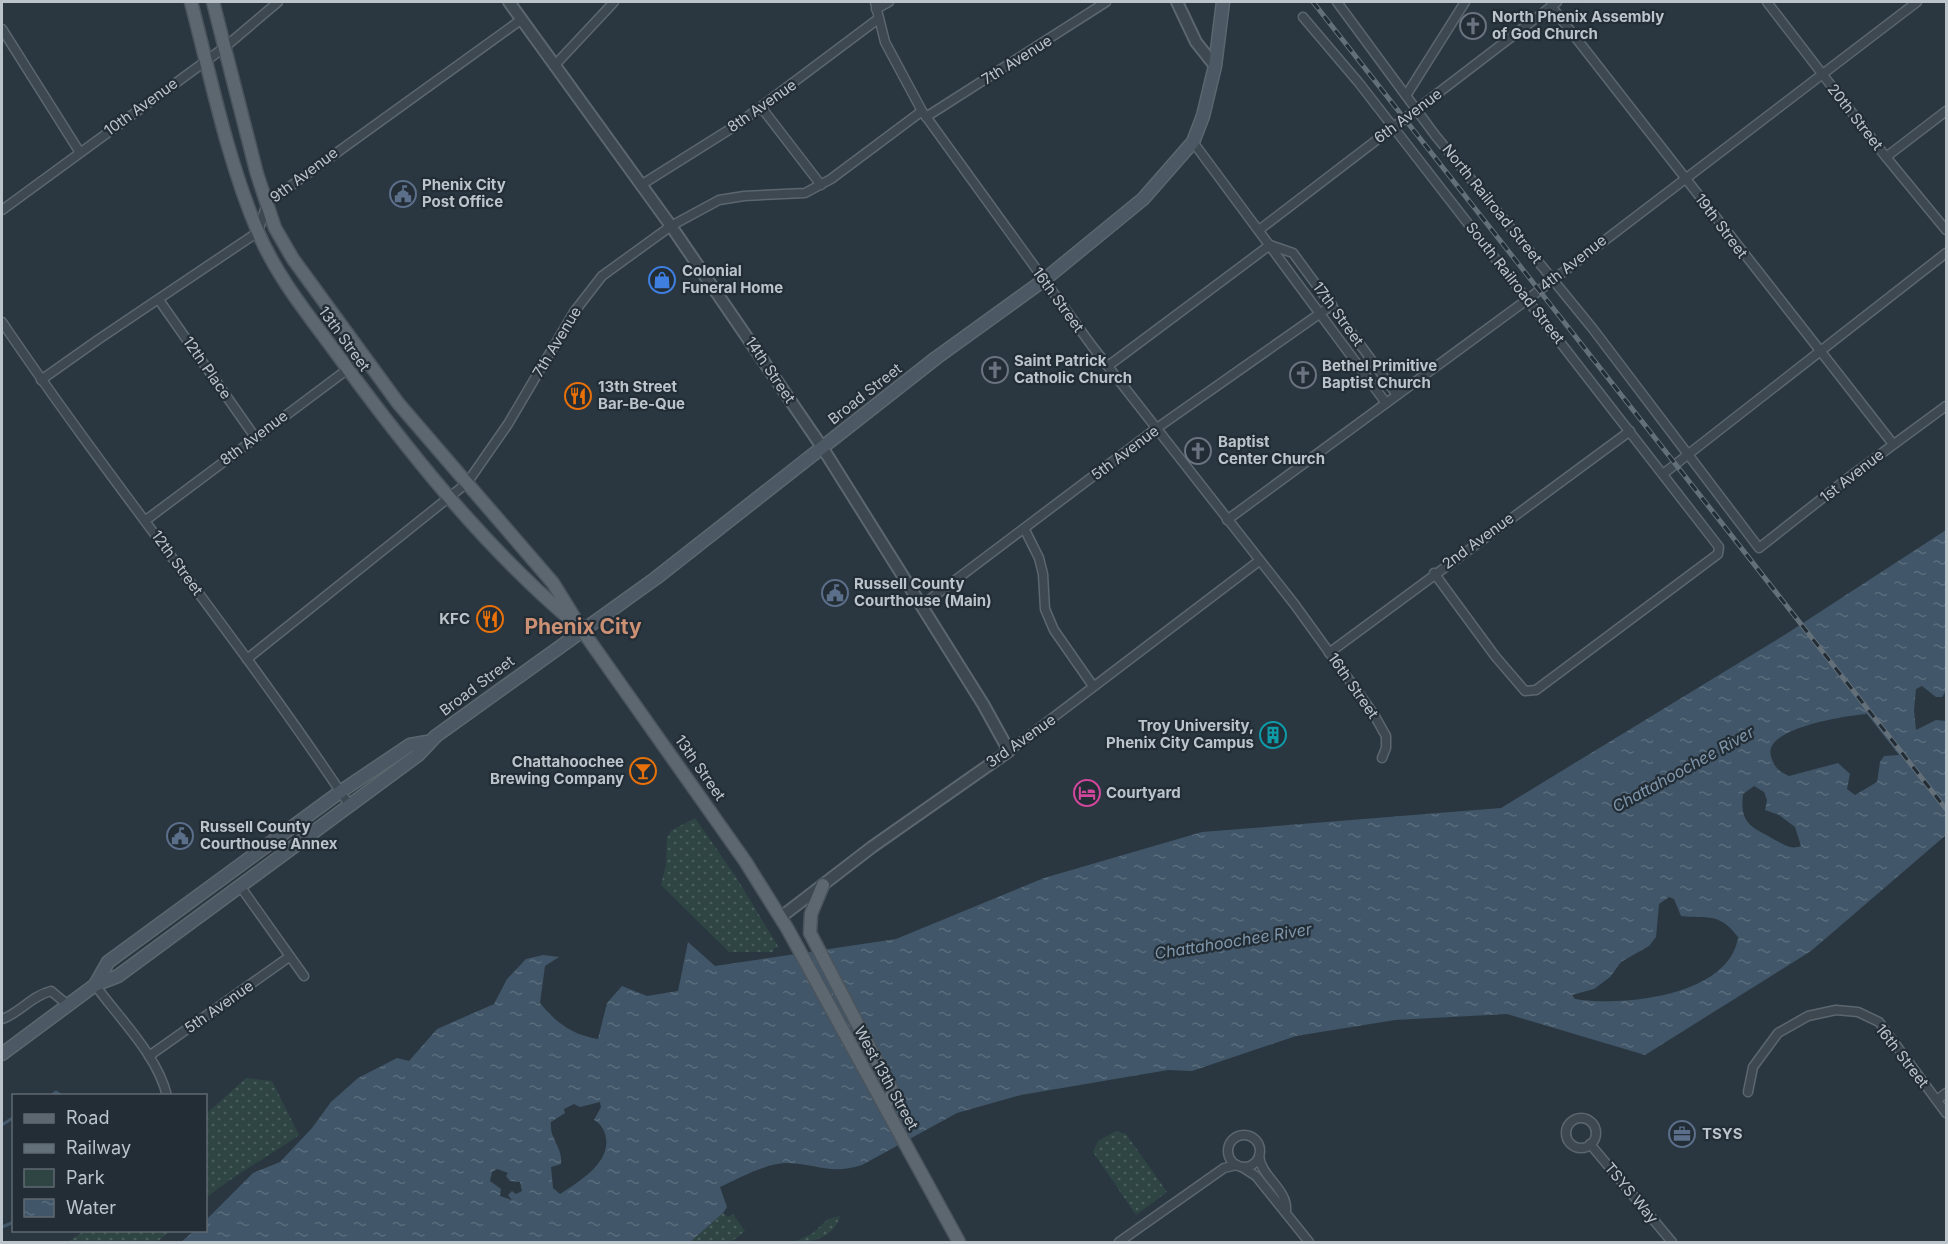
<svg xmlns="http://www.w3.org/2000/svg" width="1948" height="1244" font-family="Inter,sans-serif">
  <style>
    .green { fill: url(#green-dots) }
    .water { fill: url(#water-ripples); fill-rule: evenodd }
    .lines { fill: none; stroke-linecap: round; stroke-linejoin: round }
    .stream { stroke: #415668; stroke-width: 3 }
    .minor-casing { stroke: #5c666e; stroke-width: 11 }
    .tertiary-casing { stroke: #5c666e; stroke-width: 14 }
    .secondary-casing { stroke: #5c666e; stroke-width: 15 }
    .primary-casing { stroke: #4b545d; stroke-width: 15 }
    .minor { stroke: #3e4851; stroke-width: 8 }
    .tertiary { stroke: #3e4851; stroke-width: 10 }
    .secondary { stroke: #4c5863; stroke-width: 12 }
    .primary { stroke: #5c6770; stroke-width: 12 }
    .rail-casing { stroke: #636f79; stroke-width: 5 }
    .rail { stroke: #232d36; stroke-width: 3; stroke-dasharray: 9; stroke-linecap: butt }
    .labels { text-anchor: middle; stroke-width: 4.5; stroke-linejoin: round; paint-order: stroke }
    .poi-label { font-size: 15px; font-weight: bold; fill: #bbc3cb; stroke: #232d36; text-anchor: start }
    .street-label { font-size: 15px; fill: #bbc3cb; stroke: #232d36 }
    .water-label { font-size: 16px; font-style: italic; fill: #7f96aa; stroke: #232d36 }
    .district-label { font-size: 21px; font-weight: bold; fill: #cc9075; stroke: #232d36 }
  </style>
  <defs>
    <pattern id="green-dots" width="8" height="8" patternUnits="userSpaceOnUse" patternTransform="scale(1.5)"><rect width="8" height="8" fill="#2f4544"/><path d="M2 2h.1M6 6h.1" fill="none" stroke="#4b5e5e" stroke-width="1.8" stroke-linecap="round"/></pattern>
    <pattern id="water-ripples" width="26" height="14" patternUnits="userSpaceOnUse" patternTransform="scale(1.5)"><rect width="26" height="14" fill="#415668"/><path d="M2 4q2-2 4 0t4 0M15 11q2-2 4 0t4 0" fill="none" stroke="#5a6d7c"/></pattern>
  </defs>
  <rect width="100%" height="100%" fill="#2a3741"/>
  <g class="green">
    <polygon points="695,818 736,877 779,948 774,948 773,952 729,952 661,885 666,865 667,838 672,830"/>
    <path d="M246,1078L272,1081L299,1135C268,1157 235,1174 206,1198V1114Z"/>
    <polygon points="1116,1131 1126,1134 1167,1192 1136,1215 1093,1152 1098,1141"/>
    <polygon points="723,1213 728,1217 733,1214 745,1231 731,1242 690,1242"/>
    <path d="M840,1216C835,1237 812,1243 794,1242L813,1233L828,1219Z"/>
    <polygon points="84,1231 84,1230 170,1231 157,1242 68,1242"/>
  </g>
  <path class="water" d="M1946,530V691L1942,697H1936L1922,686L1916,689L1914,710L1916,730L1936,720L1946,721V835L1811,951L1645,1055L1507,1014L1395,1020L1296,1036L1192,1071L1168,1070L1021,1095L957,1113L862,1165C830,1175 818,1164 787,1163C769,1162 737,1179 720,1187L727,1207L723,1213L690,1242H181L194,1231L206,1230V1220L253,1173L280,1162L312,1128L331,1102L358,1078L397,1058L409,1061L437,1029L494,1004L507,979L526,959L543,955L559,957L545,966L540,1003C556,1023 573,1035 598,1039L607,1003L622,986L647,996L678,991L688,942L715,966L896,939L1044,878L1202,832L1501,808L1786,634ZM1867,714L1899,755L1884,756L1880,762L1877,782L1855,795L1847,789L1850,774L1838,763L1789,776C1779,772 1774,767 1771,756C1762,728 1849,715 1867,714ZM1754,786L1764,792L1767,800L1765,810L1779,815L1795,827L1801,846C1791,850 1785,845 1775,840C1754,827 1739,826 1743,794ZM1669,897L1674,899L1681,916C1709,919 1719,912 1738,937C1730,996 1622,1007 1575,999L1572,995L1594,989L1610,977L1621,962L1649,946L1656,937L1659,904ZM600,1102L601,1107L594,1120C600,1123 605,1130 606,1138C610,1163 580,1181 560,1194L553,1188L551,1167L561,1164C563,1147 549,1139 551,1122L565,1113L564,1109L574,1104L580,1107ZM497,1169L508,1173L506,1176L510,1181L520,1182L522,1191L516,1194L512,1191L508,1195L512,1200L500,1196L501,1189L490,1181L492,1172Z"/>
  <g class="lines">
    <g class="stream">
      <polyline points="51,1096 56,1092 62,1096"/>
      <polyline points="2,1125 14,1117"/>
      <polyline points="2,1227 14,1222"/>
    </g>
    <defs>
      <g id="minor">
        <polyline points="875,2 885,42 922,111 1092,346 1295,605 1373,713 1386,736 1386,748 1382,758"/>
        <polyline points="1337,2 1435,135 1593,329 1759,548 1848,478 1946,406"/>
        <polyline points="1767,2 1886,157 1946,230"/>
        <polyline points="1551,6 1893,444"/>
        <polyline points="876,9 889,2"/>
        <polyline points="1303,17 1359,83 1719,547 1718,554 1536,690 1525,691 1495,656 1434,573"/>
        <polyline points="2,29 79,151"/>
        <polyline points="555,65 614,2"/>
        <polyline points="1407,94 1465,2"/>
        <polyline points="761,107 821,185"/>
        <polyline points="926,117 1106,2"/>
        <polyline points="1193,142 1386,403"/>
        <polyline points="1886,157 1946,111"/>
        <polyline points="641,185 735,126 878,19"/>
        <polyline points="2,210 225,47 278,2"/>
        <polyline points="1259,230 1557,2"/>
        <polyline points="1270,245 1293,253 1397,395"/>
        <polyline points="159,300 255,437"/>
        <path d="M2,322C113,486 240,640 350,806"/>
        <polyline points="1108,366 1270,245"/>
        <polyline points="41,380 99,339 258,232 267,203 522,19"/>
        <polyline points="1663,474 1946,253"/>
        <polyline points="146,520 364,357"/>
        <polyline points="1227,520 1528,299 1917,2"/>
        <polyline points="1025,530 1039,558 1043,574 1045,609 1054,630 1093,686"/>
        <polyline points="921,606 1157,428 1332,305"/>
        <polyline points="1329,653 1630,431"/>
        <polyline points="247,659 467,483 508,424 574,312 602,276 671,226 719,200 744,196 805,193 831,179 922,111"/>
        <polyline points="1009,751 1259,561"/>
        <polyline points="240,886 304,976"/>
        <path d="M95,985C119,1018 158,1056 167,1096"/>
        <path d="M2,1019C20,1013 31,996 51,991L68,1005"/>
        <polyline points="149,1056 289,957"/>
        <polyline points="1748,1092 1753,1067 1778,1033 1808,1016 1836,1010 1858,1012 1879,1022 1946,1113"/>
        <polyline points="1937,1100 1946,1093"/>
        <circle cx="1581" cy="1133" r="15"/>
        <circle cx="1244" cy="1151" r="16"/>
        <polyline points="1590,1144 1672,1242"/>
        <path d="M1259,1156C1261,1177 1288,1189 1286,1211"/>
        <polyline points="1242,1167 1256,1176 1309,1242"/>
        <polyline points="1119,1242 1224,1168 1237,1165"/>
      </g>
      <g id="tertiary">
        <polyline points="509,2 671,226 822,447 983,704 1009,751 872,847 781,917"/>
        <polyline points="1177,2 1196,42 1215,66"/>
      </g>
      <g id="secondary">
        <polyline points="95,985 108,962 340,792 410,745 427,742"/>
        <polyline points="2,1054 95,985 118,976 418,755 436,736 656,578 936,358 1044,280 1143,199 1193,142 1203,116 1215,66 1223,2"/>
      </g>
      <g id="primary">
        <path d="M191,2C211,78 227,159 258,232C276,275 306,312 334,350C404,446 481,544 572,621"/>
        <polyline points="213,2 257,174 275,228 293,259 398,403 553,583 582,630 745,861 787,928 959,1242"/>
        <polyline points="823,885 811,914 810,933 893,1092 885,1107"/>
      </g>
    </defs>
    <use href="#minor" class="minor-casing"/>
    <use href="#tertiary" class="tertiary-casing"/>
    <use href="#secondary" class="secondary-casing"/>
    <use href="#primary" class="primary-casing"/>
    <use href="#minor" class="minor"/>
    <use href="#tertiary" class="tertiary"/>
    <use href="#secondary" class="secondary"/>
    <use href="#primary" class="primary"/>
    <defs>
      <polyline id="rail" points="1313,2 1946,809"/>
    </defs>
    <use href="#rail" class="rail-casing"/>
    <use href="#rail" class="rail"/>
  </g>
  <defs>
    <symbol id="church-ring" viewBox="-11 -11 22 22"><circle r="9.5" fill="#232d36" stroke="#6b7280" stroke-width="1.5"/><path d="M-1.2-6h2.4v3.5h3.3v2.4h-3.3V6h-2.4V-.1h-3.3v-2.4h3.3Z" fill="#6b7280"/></symbol>
    <symbol id="civic-ring" viewBox="-11 -11 22 22"><circle r="9.5" fill="#232d36" stroke="#5c6f8a" stroke-width="1.5"/><path d="M-.6-6.5H3V-4.5H.6V-3L4-1V1h2V6H-6V1h2V-1L-.6-3ZM-1.2 2.5V6h2.4V2.5Z" fill="#5c6f8a"/></symbol>
    <symbol id="shop-ring" viewBox="-11 -11 22 22"><circle r="9.5" fill="#232d36" stroke="#3f7fe0" stroke-width="1.5"/><path d="M-5-2.5h2.3a2.7 3.5 0 0 1 5.4 0H5L5.5 6h-11ZM-1.5-2.5h3a1.5 2.3 0 0 0-3 0Z" fill="#3f7fe0"/></symbol>
    <symbol id="restaurant-ring" viewBox="-11 -11 22 22"><circle r="9.5" fill="#232d36" stroke="#e8710a" stroke-width="1.5"/><path d="M-5-6h1v4h1v-4h1v4h1v-4h1v5L-1.5 .5V6h-2V.5L-5-1ZM5-6V6H3V1.5H1.5Q1.5-4 5-6Z" fill="#e8710a"/></symbol>
    <symbol id="building-ring" viewBox="-11 -11 22 22"><circle r="9.5" fill="#232d36" stroke="#0f9aa8" stroke-width="1.5"/><path d="M-4-6H4V6H1V3H-1V6H-4ZM-2.5-4.3h1.7v1.8h-1.7ZM.8-4.3h1.7v1.8H.8ZM-2.5-1h1.7V.8h-1.7ZM.8-1h1.7V.8H.8Z" fill="#0f9aa8"/></symbol>
    <symbol id="bar-ring" viewBox="-11 -11 22 22"><circle r="9.5" fill="#232d36" stroke="#e8710a" stroke-width="1.5"/><path d="M-6-5H6L.8 .8V4.5H3.5V6h-7V4.5H-.8V.8Z" fill="#e8710a"/></symbol>
    <symbol id="hotel-ring" viewBox="-11 -11 22 22"><circle r="9.5" fill="#232d36" stroke="#d1479c" stroke-width="1.5"/><path d="M-6-4.5h1.5V1H6V5H4.5V3h-9V5H-6ZM-4 0a1.8 1.8 0 1 1 3.6 0ZM.5 0V-2.5h3Q6-2.5 6 0Z" fill="#d1479c"/></symbol>
    <symbol id="office-ring" viewBox="-11 -11 22 22"><circle r="9.5" fill="#232d36" stroke="#5c6f8a" stroke-width="1.5"/><path d="M-6-3h4V-5.5h4V-3h4V5H-6ZM-1-4.5V-3h2v-1.5ZM-6 0V1H6V0Z" fill="#5c6f8a"/></symbol>
  </defs>
  <g fill-rule="evenodd">
    <use href="#church-ring" x="1458" y="11" width="30" height="30"/>
    <use href="#civic-ring" x="388" y="179" width="30" height="30"/>
    <use href="#shop-ring" x="647" y="265" width="30" height="30"/>
    <use href="#church-ring" x="980" y="355" width="30" height="30"/>
    <use href="#church-ring" x="1288" y="360" width="30" height="30"/>
    <use href="#restaurant-ring" x="563" y="381" width="30" height="30"/>
    <use href="#church-ring" x="1183" y="436" width="30" height="30"/>
    <use href="#civic-ring" x="820" y="578" width="30" height="30"/>
    <use href="#restaurant-ring" x="475" y="604" width="30" height="30"/>
    <use href="#building-ring" x="1258" y="720" width="30" height="30"/>
    <use href="#bar-ring" x="628" y="756" width="30" height="30"/>
    <use href="#hotel-ring" x="1072" y="778" width="30" height="30"/>
    <use href="#civic-ring" x="165" y="821" width="30" height="30"/>
    <use href="#office-ring" x="1667" y="1119" width="30" height="30"/>
  </g>
  <g class="labels">
    <g class="poi-label">
      <text x="1492" y="22">North Phenix Assembly<tspan x="1492" dy="17">of God Church</tspan></text>
      <text x="422" y="190">Phenix City<tspan x="422" dy="17">Post Office</tspan></text>
      <text x="682" y="276">Colonial<tspan x="682" dy="17">Funeral Home</tspan></text>
      <text x="1014" y="366">Saint Patrick<tspan x="1014" dy="17">Catholic Church</tspan></text>
      <text x="1322" y="371">Bethel Primitive<tspan x="1322" dy="17">Baptist Church</tspan></text>
      <text x="598" y="392">13th Street<tspan x="598" dy="17">Bar-Be-Que</tspan></text>
      <text x="1218" y="447">Baptist<tspan x="1218" dy="17">Center Church</tspan></text>
      <text x="854" y="589">Russell County<tspan x="854" dy="17">Courthouse (Main)</tspan></text>
      <text x="470" y="624" text-anchor="end">KFC</text>
      <text x="1254" y="731" text-anchor="end">Troy University,<tspan x="1254" dy="17">Phenix City Campus</tspan></text>
      <text x="624" y="767" text-anchor="end">Chattahoochee<tspan x="624" dy="17">Brewing Company</tspan></text>
      <text x="1106" y="798">Courtyard</text>
      <text x="200" y="832">Russell County<tspan x="200" dy="17">Courthouse Annex</tspan></text>
      <text x="1702" y="1139">TSYS</text>
    </g>
    <g class="street-label">
      <text transform="translate(1017 60) rotate(-32)" y="5">7th Avenue</text>
      <text transform="translate(762 106) rotate(-35)" y="5">8th Avenue</text>
      <text transform="translate(141 107) rotate(-36)" y="5">10th Avenue</text>
      <text transform="translate(1408 116) rotate(-37)" y="5">6th Avenue</text>
      <text transform="translate(1855 117) rotate(52)" y="5">20th Street</text>
      <text transform="translate(304 175) rotate(-37)" y="5">9th Avenue</text>
      <text transform="translate(1492 204) rotate(51)" y="5">North Railroad Street</text>
      <text transform="translate(1721 226) rotate(53)" y="5">19th Street</text>
      <text transform="translate(1573 263) rotate(-38)" y="5">4th Avenue</text>
      <text transform="translate(1515 283) rotate(52)" y="5">South Railroad Street</text>
      <text transform="translate(1058 300) rotate(54)" y="5">16th Street</text>
      <text transform="translate(1338 314) rotate(54)" y="5">17th Street</text>
      <text transform="translate(344 339) rotate(54)" y="5">13th Street</text>
      <text transform="translate(557 342) rotate(-59)" y="5">7th Avenue</text>
      <text transform="translate(207 368) rotate(55)" y="5">12th Place</text>
      <text transform="translate(770 370) rotate(56)" y="5">14th Street</text>
      <text transform="translate(865 394) rotate(-38)" y="5">Broad Street</text>
      <text transform="translate(254 438) rotate(-37)" y="5">8th Avenue</text>
      <text transform="translate(1125 453) rotate(-37)" y="5">5th Avenue</text>
      <text transform="translate(1852 476) rotate(-38)" y="5">1st Avenue</text>
      <text transform="translate(1478 541) rotate(-36)" y="5">2nd Avenue</text>
      <text transform="translate(177 563) rotate(54)" y="5">12th Street</text>
      <text transform="translate(477 686) rotate(-37)" y="5">Broad Street</text>
      <text transform="translate(1353 686) rotate(55)" y="5">16th Street</text>
      <text transform="translate(1021 741) rotate(-35)" y="5">3rd Avenue</text>
      <text transform="translate(700 768) rotate(55)" y="5">13th Street</text>
      <text transform="translate(219 1007) rotate(-35)" y="5">5th Avenue</text>
      <text transform="translate(1902 1056) rotate(52)" y="5">16th Street</text>
      <text transform="translate(886 1078) rotate(61)" y="5">West 13th Street</text>
      <text transform="translate(1631 1193) rotate(50)" y="5">TSYS Way</text>
    </g>
    <g class="water-label">
      <text transform="translate(1683 769) rotate(-29)" y="6">Chattahoochee River</text>
      <text transform="translate(1233 941) rotate(-9)" y="6">Chattahoochee River</text>
    </g>
    <g class="district-label">
      <text x="583" y="634">Phenix City</text>
    </g>
  </g>
  <rect width="1948" height="1244" fill="none" stroke="#bbc3cb" stroke-width="6"/>
  <rect x="12" y="1094" width="195" height="138" fill="#232d36" stroke="#606972" stroke-width="1.5"/>
  <rect x="24" y="1114" width="30" height="9" fill="#5c6770" stroke="#606972" stroke-width="1.5"/>
  <text x="66" y="1124" font-size="18" fill="#bbc3cb">Road</text>
  <rect x="24" y="1144" width="30" height="9" fill="#636f79" stroke="#606972" stroke-width="1.5"/>
  <text x="66" y="1154" font-size="18" fill="#bbc3cb">Railway</text>
  <rect x="24" y="1169" width="30" height="18" fill="#2f4544" stroke="#606972" stroke-width="1.5"/>
  <text x="66" y="1184" font-size="18" fill="#bbc3cb">Park</text>
  <rect x="24" y="1199" width="30" height="18" fill="url(#water-ripples)" stroke="#606972" stroke-width="1.5"/>
  <text x="66" y="1214" font-size="18" fill="#bbc3cb">Water</text>
</svg>
